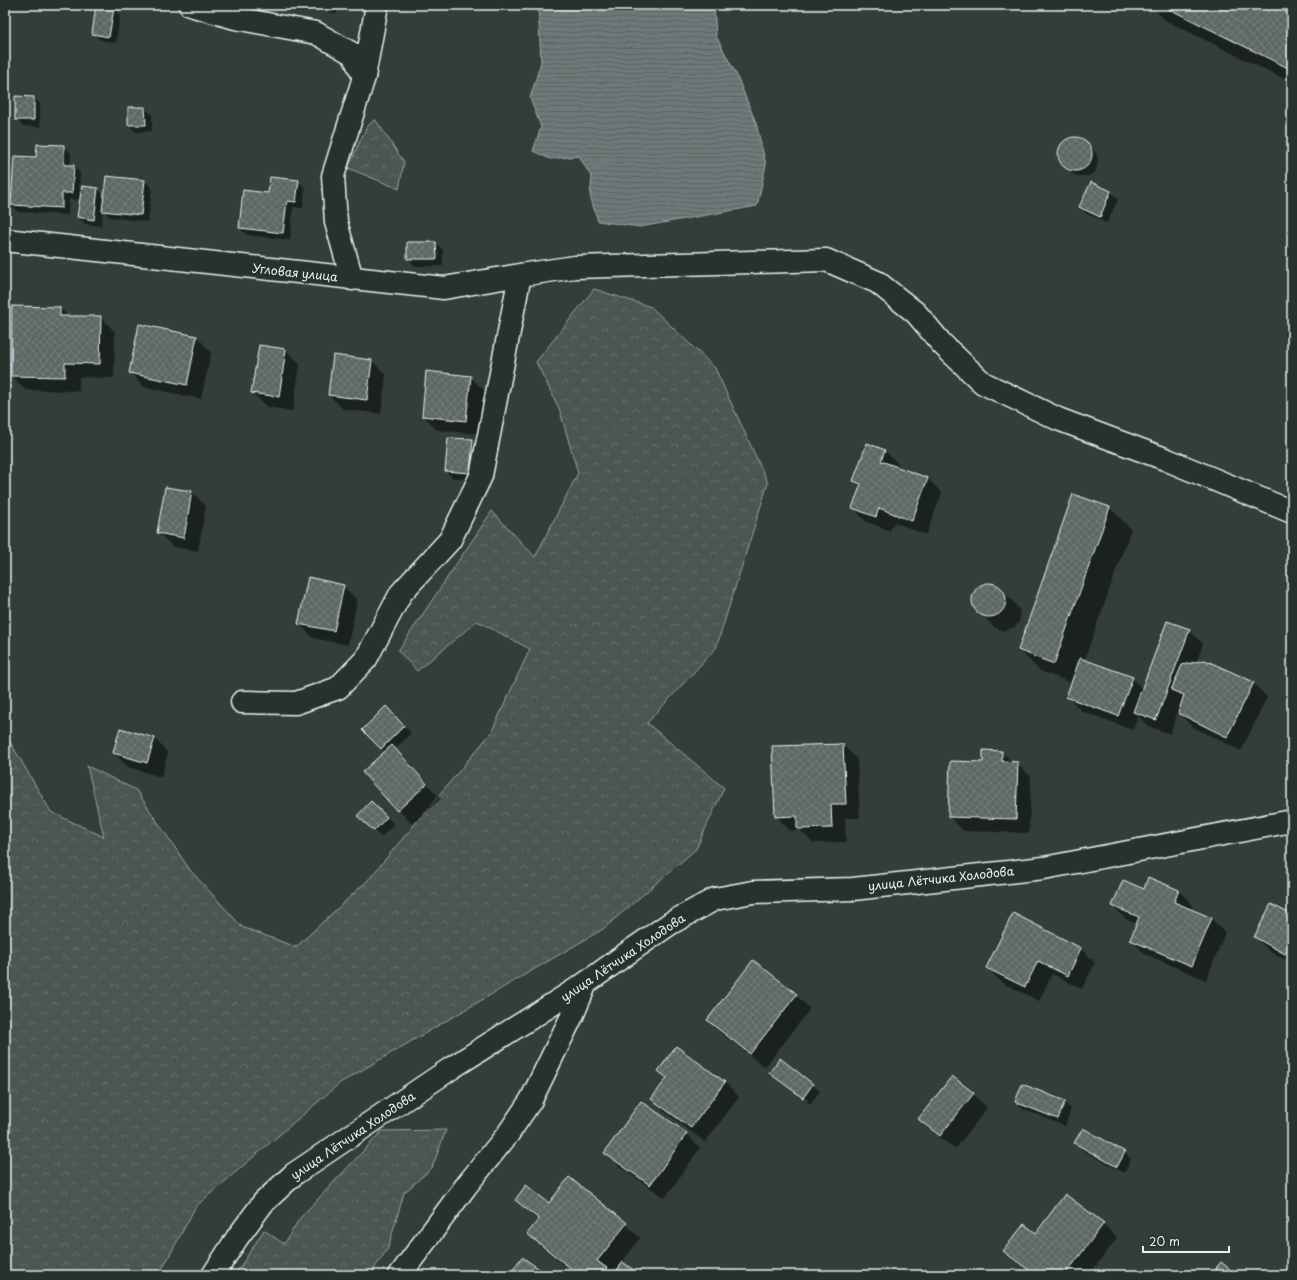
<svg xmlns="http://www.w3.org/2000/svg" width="1297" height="1280" font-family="'Playpen Sans',sans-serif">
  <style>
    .forest { fill: url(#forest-crowns); stroke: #98a4a4 }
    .water { fill: url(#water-rules); stroke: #9ea9ab }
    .shadow { fill: #0007 }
    .building { fill: url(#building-cross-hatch); stroke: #e8f1f8 }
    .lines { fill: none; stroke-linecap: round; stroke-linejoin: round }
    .minor-casing { stroke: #e8f1f8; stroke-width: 25 }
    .minor { stroke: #26332d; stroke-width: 22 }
    .labels { text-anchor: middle; stroke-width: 3; stroke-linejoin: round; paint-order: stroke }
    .street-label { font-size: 12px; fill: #e8f1f8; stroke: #26332d }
  </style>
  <defs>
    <pattern id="forest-crowns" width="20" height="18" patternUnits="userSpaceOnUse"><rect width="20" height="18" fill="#495651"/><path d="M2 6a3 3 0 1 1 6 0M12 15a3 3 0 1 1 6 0" fill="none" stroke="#636f6b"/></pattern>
    <pattern id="water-rules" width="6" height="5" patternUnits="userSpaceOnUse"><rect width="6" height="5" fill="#6d7978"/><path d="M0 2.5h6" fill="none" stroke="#5b6363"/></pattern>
    <pattern id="building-cross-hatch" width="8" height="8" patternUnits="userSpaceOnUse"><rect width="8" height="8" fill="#5c6865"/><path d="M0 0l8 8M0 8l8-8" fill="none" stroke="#737e7c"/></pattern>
  </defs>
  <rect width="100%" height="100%" fill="#323e39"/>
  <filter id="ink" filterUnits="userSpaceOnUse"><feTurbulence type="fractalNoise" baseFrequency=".025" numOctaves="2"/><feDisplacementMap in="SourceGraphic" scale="8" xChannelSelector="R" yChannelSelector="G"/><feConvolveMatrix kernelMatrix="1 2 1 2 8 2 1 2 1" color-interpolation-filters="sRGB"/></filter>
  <g filter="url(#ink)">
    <g class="forest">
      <polygon points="375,119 404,162 399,189 348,168 366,128"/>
      <polygon points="594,289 651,307 715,368 768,483 716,648 647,723 724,788 696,849 603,929 340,1083 196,1206 159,1275 5,1275 5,737 9,740 51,812 104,837 87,766 136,790 190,870 242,927 296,947 368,880 491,733 530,649 477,621 417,671 398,651 492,511 535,557 578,473 559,408 536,362"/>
      <polygon points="446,1130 432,1168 404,1193 388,1248 370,1275 235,1275 264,1230 284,1244 300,1218 382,1131"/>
    </g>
    <polygon class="water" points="538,5 714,5 716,36 737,76 756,123 766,165 757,206 640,227 598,221 590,196 592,178 579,156 550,159 533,151 541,127 530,98 541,62"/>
    <g class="shadow">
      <polygon points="308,5 338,5 337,14 314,10"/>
      <polygon points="1150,5 1270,5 1292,16 1292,83 1165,20"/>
      <polygon points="113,9 120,16 116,43 100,40 93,33"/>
      <polygon points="34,98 40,104 40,127 23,126 16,120"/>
      <polygon points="145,108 152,115 152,131 136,132 129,125"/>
      <polygon points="1072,138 1083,140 1096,153 1098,158 1097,167 1095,172 1088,176 1077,176 1072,174 1060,160 1059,149 1062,144 1066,140"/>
      <polygon points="64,146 71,153 70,166 73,166 80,173 79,200 69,199 68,215 19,212 12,205 37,158"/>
      <polygon points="145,181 152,188 148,222 110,217 103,210 101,226 85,224 78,217 83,187 98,189 105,196"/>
      <polygon points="298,181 305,188 303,208 293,207 290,240 247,235 240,228 269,194"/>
      <polygon points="1091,183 1111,192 1118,199 1107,223 1087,214 1080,207"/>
      <polygon points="436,243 443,250 443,266 415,266 408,259"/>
      <polygon points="5,306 13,312 60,308 69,317 101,317 115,332 114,378 79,377 79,391 26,390 12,376 12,361 5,361"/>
      <polygon points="197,337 211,352 201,399 144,387 130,372"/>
      <polygon points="259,346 286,350 300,364 293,411 267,407 252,393"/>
      <polygon points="372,361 386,375 381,414 343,409 329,395"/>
      <polygon points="470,377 485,391 480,434 437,430 423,415"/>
      <polygon points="472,440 479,447 477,480 453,478 446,471"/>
      <polygon points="868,445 885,451 899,465 898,468 928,479 942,493 926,535 894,522 890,531 867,522 853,508 861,487 854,481"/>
      <polygon points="192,492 206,506 198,551 173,547 159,533"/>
      <polygon points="1074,495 1110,508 1131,529 1084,661 1132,678 1143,689 1189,630 1203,644 1196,663 1253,683 1267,697 1241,751 1193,727 1178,712 1170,734 1148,726 1138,716 1133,730 1082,711 1068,697 1072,683 1040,671 1019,650"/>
      <polygon points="994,584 1002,590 1016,605 1019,610 1020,616 1019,622 1015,627 1005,631 995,628 973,605 973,597 975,591 982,585"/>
      <polygon points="343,586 357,600 348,645 313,638 299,623"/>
      <polygon points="386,708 411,733 395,749 441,799 412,824 364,772 385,752 363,730"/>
      <polygon points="154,738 168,753 161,777 128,767 114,753"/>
      <polygon points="843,745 857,759 860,818 845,818 846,842 813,843 800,830 790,831 776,816 773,747"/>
      <polygon points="1002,752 1013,763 1017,763 1031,777 1029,833 963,831 949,816 984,763"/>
      <polygon points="371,802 394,824 381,837 365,822"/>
      <polygon points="1149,878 1179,891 1193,905 1191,910 1211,918 1225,933 1206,980 1145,954 1131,940 1137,924 1127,920 1113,906 1144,890"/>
      <polygon points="1292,916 1292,963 1269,951 1255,937"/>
      <polygon points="1081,949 1095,963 1082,989 1052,974 1039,1001 1001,982 987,967"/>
      <polygon points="796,995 810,1009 765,1067 722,1034 708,1019"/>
      <polygon points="780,1060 813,1085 820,1091 810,1104 807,1101 808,1100 776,1077 776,1078 770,1072"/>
      <polygon points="659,1071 725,1082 739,1097 705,1142 666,1113 652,1099 667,1079"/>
      <polygon points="973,1094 987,1108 955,1149 934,1133 920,1119"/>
      <polygon points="1016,1102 1064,1102 1071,1109 1065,1126 1023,1109"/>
      <polygon points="686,1133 700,1148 665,1198 620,1167 606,1153"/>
      <polygon points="1076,1143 1124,1152 1131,1159 1124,1173 1082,1150"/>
      <polygon points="516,1200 626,1224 640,1238 613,1275 577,1275 542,1248 528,1234 539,1221"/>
      <polygon points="1103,1224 1117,1238 1089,1275 1032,1275 1019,1265 1005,1251"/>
    </g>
    <g class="building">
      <polygon points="96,5 114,8 109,37 92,34"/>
      <polygon points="314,5 331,5 330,8"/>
      <polygon points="1161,5 1273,5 1292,15 1292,70"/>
      <polygon points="15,96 34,97 34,120 15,120"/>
      <polygon points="128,107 145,107 146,125 128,125"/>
      <circle cx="1075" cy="154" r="17"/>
      <polygon points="37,144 64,145 64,165 74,165 72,193 62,193 62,208 11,205 14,156 36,157"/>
      <polygon points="106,176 145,180 141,215 102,211"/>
      <polygon points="270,177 299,180 296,202 287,201 283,233 239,228 243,190 268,193"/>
      <polygon points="1091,182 1111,191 1100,217 1079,207"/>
      <polygon points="82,186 98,188 94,220 77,217"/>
      <polygon points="407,242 436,242 437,259 407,259"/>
      <polygon points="5,305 7,305 5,336"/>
      <polygon points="12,306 60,307 60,316 101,316 100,364 65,363 65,377 11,376"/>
      <polygon points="139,324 197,336 187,385 129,373"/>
      <polygon points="259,345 286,349 279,397 251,393"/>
      <polygon points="333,355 372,360 367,400 328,395"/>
      <polygon points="426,371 471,376 466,421 422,416"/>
      <polygon points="448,438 473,439 470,473 445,471"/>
      <polygon points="867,443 885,450 881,461 928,478 912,521 879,508 876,517 852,508 861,484 853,481"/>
      <polygon points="165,487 192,491 184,538 157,533"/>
      <polygon points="1073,494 1110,507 1054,664 1018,650"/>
      <polygon points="308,577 344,585 334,631 298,624"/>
      <circle cx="989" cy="600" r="17"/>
      <polygon points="1167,621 1190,629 1156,720 1133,712"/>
      <polygon points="1080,658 1133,677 1118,716 1066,697"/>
      <polygon points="1205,660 1254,682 1227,737 1178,713 1184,695 1171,690 1182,665"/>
      <polygon points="386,706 404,726 381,749 362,730"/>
      <polygon points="120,728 155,738 147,763 113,753"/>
      <polygon points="843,744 846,804 831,804 832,828 797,829 797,816 775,817 772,746"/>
      <polygon points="392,745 427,784 397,811 362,772"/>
      <polygon points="983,750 1002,751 1002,761 1018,762 1016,819 948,817 950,761 983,762"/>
      <polygon points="371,801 387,817 374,831 357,816"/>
      <polygon points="1148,877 1179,890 1174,902 1212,918 1192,966 1130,940 1139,917 1112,906 1123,880 1144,889"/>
      <polygon points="1271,904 1292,915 1292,940 1285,954 1254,937"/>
      <polygon points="1013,913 1081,948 1068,976 1038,961 1025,987 986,968"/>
      <polygon points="753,960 797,994 750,1054 707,1020"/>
      <polygon points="676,1046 725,1082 691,1128 651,1099 667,1078 658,1071"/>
      <polygon points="780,1058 813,1084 803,1098 769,1073"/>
      <polygon points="952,1076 974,1093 940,1136 918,1119"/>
      <polygon points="1022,1084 1065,1101 1058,1119 1015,1102"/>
      <polygon points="641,1101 687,1133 650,1185 604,1153"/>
      <polygon points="1083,1128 1125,1152 1117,1167 1074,1143"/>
      <polygon points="569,1177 627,1223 597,1261 607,1268 602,1275 579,1275 527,1234 539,1219 515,1200 526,1185 549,1203"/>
      <polygon points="1065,1194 1104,1223 1065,1275 1035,1275 1003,1251 1024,1224 1036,1233"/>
      <polygon points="522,1257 548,1275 509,1275"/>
      <polygon points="623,1262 640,1275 613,1275"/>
      <polygon points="1221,1262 1237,1275 1210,1275"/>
      <polygon points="733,1271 739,1275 731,1275"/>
    </g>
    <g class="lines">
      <defs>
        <g id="minor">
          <polyline points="190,5 235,18 316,33 353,54 364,77"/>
          <polyline points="5,240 444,288 520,275 575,267 826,260 877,282 916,313 942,344 983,383 1058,419 1165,459 1292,512"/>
          <polyline points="352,279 336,222 333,176 364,77 377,5"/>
          <polyline points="242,702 296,703 338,688 366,659 401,593 450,540 481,476 520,275"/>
          <polyline points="213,1275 237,1238 263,1203 294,1174 453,1067 586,983 629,952 671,923 715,899 753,892 853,889 1044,868 1292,821"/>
          <polyline points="400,1275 466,1186 508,1134 531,1100 573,1014 586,983"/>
        </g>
      </defs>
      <use href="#minor" class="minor-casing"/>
      <use href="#minor" class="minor"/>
    </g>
  </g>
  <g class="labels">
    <g class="street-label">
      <text transform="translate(295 273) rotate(6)" y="4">Угловая улица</text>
      <text transform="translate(941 879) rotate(-6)" y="4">улица Лётчика Холодова</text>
      <text transform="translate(623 958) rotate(-34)" y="4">улица Лётчика Холодова</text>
      <text transform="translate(353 1136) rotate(-34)" y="4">улица Лётчика Холодова</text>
    </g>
  </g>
  <rect width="1297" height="1280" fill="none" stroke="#26332d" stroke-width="20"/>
  <rect x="10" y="10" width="1277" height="1260" fill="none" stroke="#e8f1f8" stroke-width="1.5" filter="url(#ink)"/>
  <path d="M1143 1246v6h86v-6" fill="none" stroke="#e8f1f8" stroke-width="2"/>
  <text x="1149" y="1246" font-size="12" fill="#e8f1f8" stroke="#26332d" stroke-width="3" paint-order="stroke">20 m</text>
</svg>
